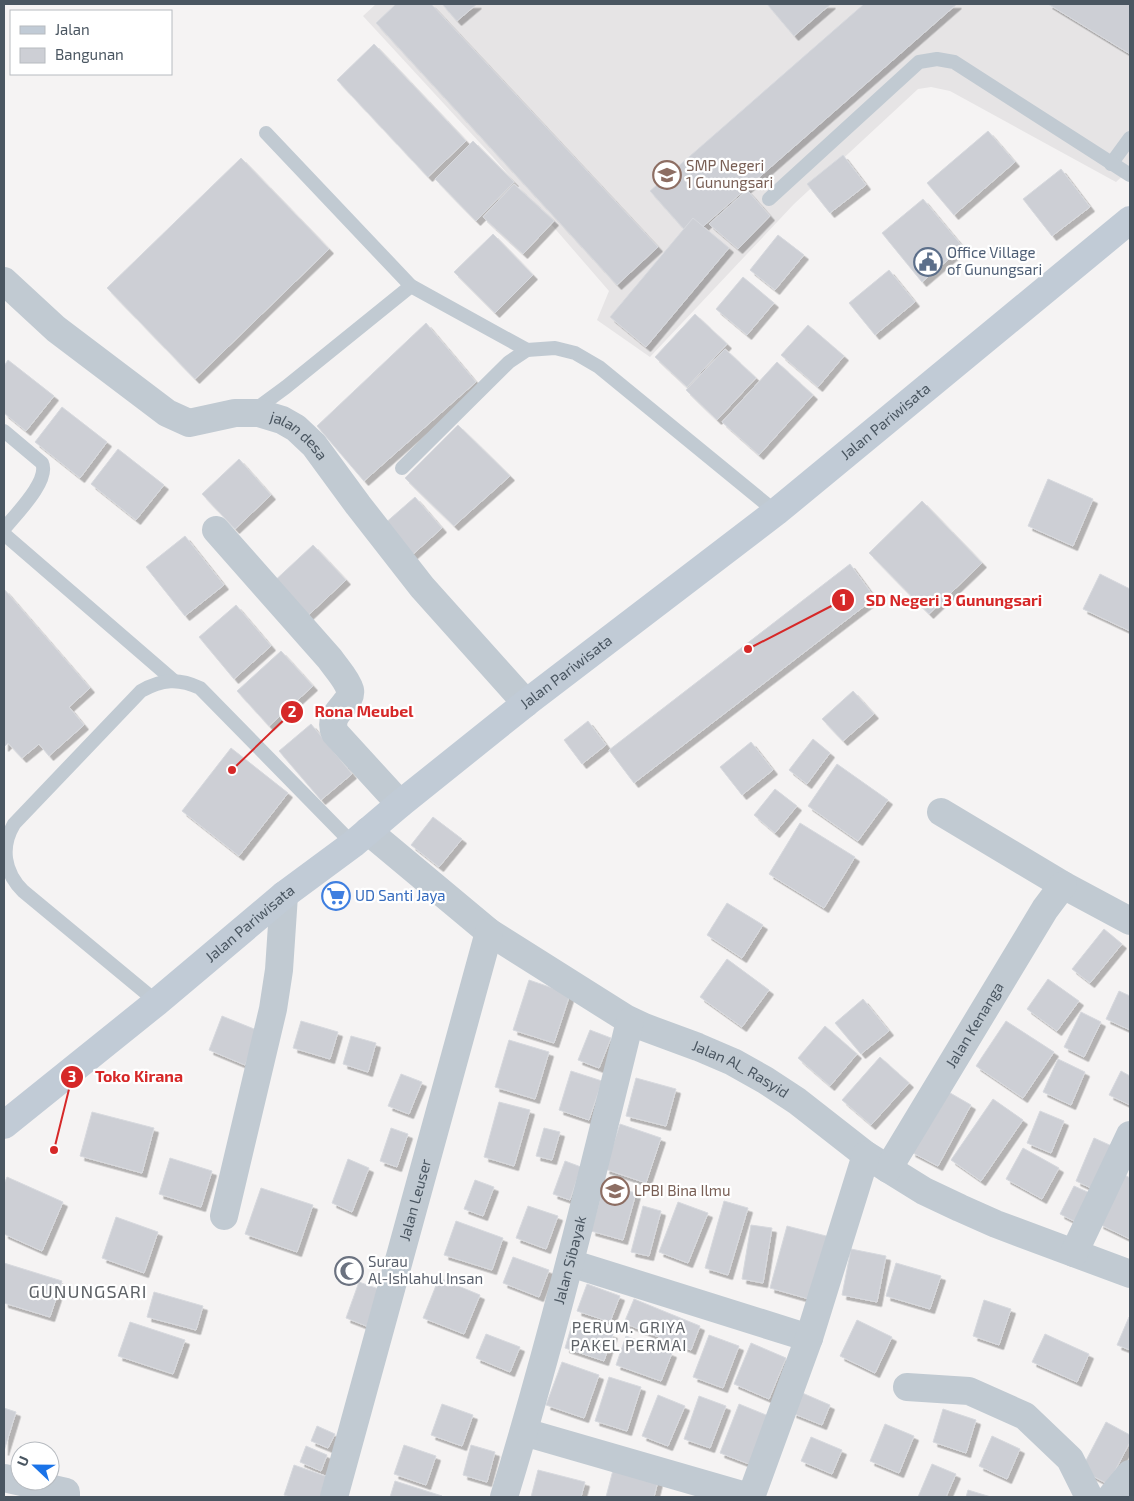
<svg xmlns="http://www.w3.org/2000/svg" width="1134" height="1501" font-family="'Exo 2',sans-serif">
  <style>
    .education { fill: #e6e4e5 }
    .building { fill: #cdcfd5; stroke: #d7d9de; filter: url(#shadow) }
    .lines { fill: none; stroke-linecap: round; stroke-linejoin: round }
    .service { stroke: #c1cad2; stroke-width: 14 }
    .minor { stroke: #c1cad2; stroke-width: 28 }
    .secondary { stroke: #c1cbd6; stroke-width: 28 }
    .labels { text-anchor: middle; stroke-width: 4.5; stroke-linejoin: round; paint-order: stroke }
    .education-label { font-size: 15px; fill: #785e54; stroke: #fff; text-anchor: start }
    .service-label { font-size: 15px; fill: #4e5e75; stroke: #fff; text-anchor: start }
    .street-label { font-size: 15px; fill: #4a5661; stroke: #fff }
    .shop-label { font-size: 15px; fill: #366cbe; stroke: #fff; text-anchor: start }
    .worship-label { font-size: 15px; fill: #5b616d; stroke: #fff; text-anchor: start }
    .neighbourhood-label { font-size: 16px; letter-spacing: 1px; fill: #5f6368; stroke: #fff }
    .quarter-label { font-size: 18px; letter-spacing: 1px; fill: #5f6368; stroke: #fff }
    .leader { fill: none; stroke: #d62828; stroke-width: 2 }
    .callout-dot { fill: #d62828; stroke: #fff; stroke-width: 2 }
    .mark-label { font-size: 15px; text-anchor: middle; font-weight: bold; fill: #fff }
    .callout-label { font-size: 16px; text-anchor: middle; font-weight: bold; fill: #d62828; stroke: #fff; stroke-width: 4.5; stroke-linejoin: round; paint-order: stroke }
  </style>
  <defs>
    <filter id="shadow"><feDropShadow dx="4.5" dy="4.5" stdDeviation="0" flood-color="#0004"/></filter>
  </defs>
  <rect width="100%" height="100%" fill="#f5f3f3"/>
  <polygon class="education" points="376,4 1130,4 1130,169 1116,182 950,91 931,87 918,89 794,204 650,357 597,320 609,291 492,156 363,16"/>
  <g class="building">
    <polygon points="396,4 431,4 658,247 617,285 376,23"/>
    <polygon points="442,4 477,4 457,21"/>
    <polygon points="767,4 831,4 794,36"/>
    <polygon points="864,4 957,4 691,237 650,191"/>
    <polygon points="1048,4 1130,4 1130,54"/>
    <polygon points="374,44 466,141 428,177 337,80"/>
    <polygon points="988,131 1015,162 954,215 927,183"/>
    <polygon points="473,141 514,182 476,221 435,179"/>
    <polygon points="843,155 866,185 830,213 807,184"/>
    <polygon points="241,158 329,249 195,379 107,288"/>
    <polygon points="1061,169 1090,207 1052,236 1023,199"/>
    <polygon points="514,184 554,221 523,254 483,217"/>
    <polygon points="747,190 770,216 738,249 709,224"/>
    <polygon points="923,199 963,247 922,282 882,233"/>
    <polygon points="693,218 729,248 646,347 610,317"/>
    <polygon points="493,234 533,275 495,313 454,272"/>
    <polygon points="778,235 804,255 775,290 750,270"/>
    <polygon points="889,270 915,302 875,335 849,303"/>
    <polygon points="743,277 774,303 747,335 716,309"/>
    <polygon points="695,314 727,344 687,387 655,357"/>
    <polygon points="426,323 476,382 364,481 317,426"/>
    <polygon points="808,325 844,356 818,387 781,355"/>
    <polygon points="725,349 756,378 717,420 686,390"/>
    <polygon points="8,360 54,396 26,431 4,413 4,366"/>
    <polygon points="777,362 813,395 759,455 722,422"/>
    <polygon points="62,407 107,442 80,478 35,442"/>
    <polygon points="458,425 510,476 454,526 405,478"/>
    <polygon points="118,449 164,485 136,520 91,484"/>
    <polygon points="239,459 271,495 235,529 202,494"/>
    <polygon points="1048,479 1093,499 1073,546 1028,526"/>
    <polygon points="415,497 442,528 411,556 383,525"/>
    <polygon points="922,501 982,563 929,614 869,553"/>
    <polygon points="185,536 224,585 185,616 146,567"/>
    <polygon points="313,545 346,580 301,622 269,586"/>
    <polygon points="850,564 875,598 634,783 609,750"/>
    <polygon points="1100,574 1130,589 1130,631 1083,609"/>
    <polygon points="4,589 90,688 69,707 84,725 49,756 39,744 22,758 8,743 4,747"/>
    <polygon points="236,605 271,646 234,679 199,637"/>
    <polygon points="281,651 313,686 269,726 237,691"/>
    <polygon points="853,691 874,714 843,741 822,719"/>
    <polygon points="588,721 606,745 582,764 564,740"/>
    <polygon points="311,724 352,774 321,800 279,751"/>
    <polygon points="813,739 830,753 807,784 789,770"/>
    <polygon points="751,742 773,770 742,795 720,767"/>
    <polygon points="231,748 288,793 239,856 182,811"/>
    <polygon points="837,764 888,800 858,841 808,806"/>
    <polygon points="775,789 797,806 775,833 754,815"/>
    <polygon points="433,817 462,839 439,867 411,845"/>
    <polygon points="800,823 855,857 824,908 769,874"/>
    <polygon points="727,903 763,925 742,958 707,935"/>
    <polygon points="1104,929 1122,944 1090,983 1072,969"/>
    <polygon points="727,959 769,990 742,1027 700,997"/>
    <polygon points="1048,979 1079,1001 1057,1031 1027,1009"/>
    <polygon points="529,980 570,994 554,1043 513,1030"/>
    <polygon points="1119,991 1130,996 1130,1030 1106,1019"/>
    <polygon points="863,999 889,1031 861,1054 835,1023"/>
    <polygon points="1081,1012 1101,1022 1084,1057 1064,1047"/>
    <polygon points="222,1016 259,1031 245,1065 209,1050"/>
    <polygon points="301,1021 338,1032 330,1059 293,1048"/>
    <polygon points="1006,1021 1054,1052 1023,1098 976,1066"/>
    <polygon points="825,1026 857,1054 830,1086 798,1058"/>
    <polygon points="590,1030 611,1038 599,1068 578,1060"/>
    <polygon points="351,1036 376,1043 368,1072 343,1064"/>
    <polygon points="509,1040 549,1052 535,1099 495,1087"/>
    <polygon points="880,1057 909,1083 871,1125 842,1100"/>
    <polygon points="1058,1059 1085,1072 1071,1105 1043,1092"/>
    <polygon points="571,1071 602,1081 589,1120 559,1110"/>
    <polygon points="1121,1071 1130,1076 1130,1105 1109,1095"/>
    <polygon points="401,1074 422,1082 409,1114 388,1106"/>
    <polygon points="636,1078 676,1089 666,1126 626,1116"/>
    <polygon points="945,1090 971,1105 938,1166 911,1152"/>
    <polygon points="993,1099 1023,1120 981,1181 951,1160"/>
    <polygon points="499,1102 530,1110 514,1166 484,1157"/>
    <polygon points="1040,1111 1064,1121 1051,1153 1027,1143"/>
    <polygon points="92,1112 154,1128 142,1173 80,1156"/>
    <polygon points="620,1124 661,1138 646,1183 605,1169"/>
    <polygon points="391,1128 408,1134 397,1167 380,1161"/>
    <polygon points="544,1128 560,1132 552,1160 536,1156"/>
    <polygon points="1094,1138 1114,1147 1095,1190 1076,1181"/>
    <polygon points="1023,1148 1059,1168 1042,1199 1006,1179"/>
    <polygon points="170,1158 212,1171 201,1207 159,1194"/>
    <polygon points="348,1159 369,1168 352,1212 332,1203"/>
    <polygon points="565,1161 581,1167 570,1200 553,1194"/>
    <polygon points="1123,1174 1130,1178 1130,1239 1099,1224"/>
    <polygon points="7,1177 63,1202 42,1251 4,1234 4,1184"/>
    <polygon points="475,1180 494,1187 483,1216 464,1209"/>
    <polygon points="604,1185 636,1193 623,1240 591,1231"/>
    <polygon points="1074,1186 1092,1194 1078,1223 1060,1214"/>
    <polygon points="261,1188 313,1205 297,1252 245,1234"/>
    <polygon points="724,1201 748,1208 728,1275 705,1268"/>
    <polygon points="678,1202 708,1213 688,1263 659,1252"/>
    <polygon points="528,1206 558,1216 546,1249 516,1238"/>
    <polygon points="643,1206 661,1211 649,1256 631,1252"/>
    <polygon points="116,1217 158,1232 144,1273 102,1258"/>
    <polygon points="456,1221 503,1238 492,1270 444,1255"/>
    <polygon points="751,1225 772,1228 763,1283 742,1279"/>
    <polygon points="787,1226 834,1238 816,1301 770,1288"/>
    <polygon points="851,1249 886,1256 877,1302 842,1295"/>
    <polygon points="513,1257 549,1270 539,1297 503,1283"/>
    <polygon points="4,1263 62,1281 50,1317 4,1303"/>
    <polygon points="896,1263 941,1276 930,1309 886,1296"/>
    <polygon points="439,1278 480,1295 464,1334 423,1318"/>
    <polygon points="359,1282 387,1292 374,1329 346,1318"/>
    <polygon points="587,1284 620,1296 610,1322 577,1311"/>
    <polygon points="154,1292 203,1306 196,1330 147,1317"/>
    <polygon points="634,1299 700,1326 691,1350 624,1323"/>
    <polygon points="984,1300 1011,1309 999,1345 973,1336"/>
    <polygon points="1129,1317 1130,1317 1130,1350 1117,1345"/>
    <polygon points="857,1320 892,1337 875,1373 840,1356"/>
    <polygon points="573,1321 613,1334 604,1361 565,1348"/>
    <polygon points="130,1322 185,1340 173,1374 118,1356"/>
    <polygon points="486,1334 520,1347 510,1372 476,1358"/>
    <polygon points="1045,1334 1089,1354 1077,1382 1032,1362"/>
    <polygon points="709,1335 739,1346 723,1388 693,1377"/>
    <polygon points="626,1336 672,1353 661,1381 616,1365"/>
    <polygon points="751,1343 786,1358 769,1399 734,1384"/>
    <polygon points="562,1362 599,1375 584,1418 546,1405"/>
    <polygon points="609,1377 641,1387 627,1431 595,1421"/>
    <polygon points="800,1392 830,1405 822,1425 792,1413"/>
    <polygon points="658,1395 685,1406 668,1446 642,1436"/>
    <polygon points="699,1396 726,1406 710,1448 684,1439"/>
    <polygon points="442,1404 473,1415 462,1446 431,1435"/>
    <polygon points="739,1404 776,1419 757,1467 720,1453"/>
    <polygon points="4,1408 16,1412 4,1451"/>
    <polygon points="943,1409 976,1420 966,1453 933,1442"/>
    <polygon points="1106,1422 1130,1435 1130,1442 1108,1484 1081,1470"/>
    <polygon points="885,1424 914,1436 899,1473 870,1461"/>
    <polygon points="317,1426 335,1434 328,1448 311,1441"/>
    <polygon points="992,1436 1020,1449 1007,1479 979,1466"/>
    <polygon points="811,1437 842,1450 832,1474 801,1461"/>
    <polygon points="404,1445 436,1456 426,1485 394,1474"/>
    <polygon points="471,1445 495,1452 487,1482 463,1475"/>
    <polygon points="306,1446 327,1455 321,1471 300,1462"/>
    <polygon points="932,1464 956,1474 946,1497 918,1497"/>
    <polygon points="294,1465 328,1477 322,1497 290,1497 284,1495"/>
    <polygon points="538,1470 585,1482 581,1497 531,1497"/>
    <polygon points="613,1470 658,1481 654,1497 606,1497"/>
    <polygon points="395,1481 442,1496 390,1497"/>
    <polygon points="968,1490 991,1497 966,1497"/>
  </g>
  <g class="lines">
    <g class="service">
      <polyline points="266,133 411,286 527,350"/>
      <polyline points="1111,164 1130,138"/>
      <polyline points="769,199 919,62 937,59 954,62 1130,175"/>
      <polyline points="252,412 286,387 411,286"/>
      <path d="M4,431L42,463C50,481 15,515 4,529"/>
      <polyline points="402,468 509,362 527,350 555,348 575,353 599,367 776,512"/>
      <polyline points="4,534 173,680"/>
      <path d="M157,1002L23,891C4,872 0,847 14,824L141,691C162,679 179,678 200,688L353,844"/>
    </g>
    <g class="minor">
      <path id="s1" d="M4,281L56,329L167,413L189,423L235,413H259L282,420L296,428L314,445L358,505L422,587L526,703"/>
      <path d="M216,530L330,659C336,668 347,679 350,690C353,705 326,712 335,733L400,804"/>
      <polyline points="941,812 1063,885 1130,921"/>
      <path id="s2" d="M368,831L489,932L627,1019L644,1027L698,1047L733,1062L765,1080L797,1101L866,1155L924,1191L960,1208L996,1224L1130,1274"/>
      <path id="s3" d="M888,1169L1045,909L1063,885"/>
      <polyline points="224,1216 273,1009 279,970 284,895"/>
      <polyline points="1074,1253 1130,1135"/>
      <polyline points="570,1263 809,1338"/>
      <polyline points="907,1387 969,1391 1025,1416 1070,1459 1089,1497"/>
      <polyline points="524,1432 749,1497"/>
      <polyline points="4,1478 66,1492 66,1497"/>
      <path id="s4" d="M334,1497L489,932"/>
      <path id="s5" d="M504,1497C552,1340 591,1180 630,1021"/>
      <polyline points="751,1497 809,1338 866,1155"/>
      <polyline points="1111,1497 1130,1474"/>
    </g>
    <path class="secondary" id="s6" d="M4,1125L157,1002L284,895L353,844L400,804L526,703L776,512L1130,220"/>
  </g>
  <defs>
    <symbol id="school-ring" viewBox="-11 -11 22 22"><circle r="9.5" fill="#fff" stroke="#8d6e63" stroke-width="1.5"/><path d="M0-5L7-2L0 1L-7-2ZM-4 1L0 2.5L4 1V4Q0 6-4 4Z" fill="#8d6e63"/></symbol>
    <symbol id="civic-ring" viewBox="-11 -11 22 22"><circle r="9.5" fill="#fff" stroke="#5c6f8a" stroke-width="1.5"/><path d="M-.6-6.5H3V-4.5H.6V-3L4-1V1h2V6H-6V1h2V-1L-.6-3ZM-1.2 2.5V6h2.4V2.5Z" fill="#5c6f8a"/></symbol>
    <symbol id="supermarket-ring" viewBox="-11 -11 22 22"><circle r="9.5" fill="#fff" stroke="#3f7fe0" stroke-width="1.5"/><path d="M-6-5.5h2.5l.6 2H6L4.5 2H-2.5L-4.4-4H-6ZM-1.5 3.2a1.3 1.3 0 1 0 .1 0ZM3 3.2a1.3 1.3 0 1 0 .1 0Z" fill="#3f7fe0"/></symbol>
    <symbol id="mosque-ring" viewBox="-11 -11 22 22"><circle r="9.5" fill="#fff" stroke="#6b7280" stroke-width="1.5"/><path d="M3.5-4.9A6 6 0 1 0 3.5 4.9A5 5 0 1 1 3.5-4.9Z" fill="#6b7280"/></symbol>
  </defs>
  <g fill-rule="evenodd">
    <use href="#school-ring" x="651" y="159" width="32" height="32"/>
    <use href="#civic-ring" x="912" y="246" width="32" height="32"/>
    <use href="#supermarket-ring" x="320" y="880" width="32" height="32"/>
    <use href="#school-ring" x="599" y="1175" width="32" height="32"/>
    <use href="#mosque-ring" x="333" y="1255" width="32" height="32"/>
  </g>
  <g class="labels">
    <g class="education-label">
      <text x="686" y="171">SMP Negeri<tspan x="686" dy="17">1 Gunungsari</tspan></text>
      <text x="634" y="1196">LPBI Bina Ilmu</text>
    </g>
    <g class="service-label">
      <text x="947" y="258">Office Village<tspan x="947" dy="17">of Gunungsari</tspan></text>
    </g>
    <g class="street-label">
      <text dy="5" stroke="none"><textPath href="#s6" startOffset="1128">Jalan Pariwisata</textPath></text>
      <text dy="5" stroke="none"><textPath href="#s1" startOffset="352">jalan desa</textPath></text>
      <text dy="5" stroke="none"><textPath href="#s6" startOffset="722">Jalan Pariwisata</textPath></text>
      <text dy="5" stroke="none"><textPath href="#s6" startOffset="318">Jalan Pariwisata</textPath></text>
      <text dy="5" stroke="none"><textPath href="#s3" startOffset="168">Jalan Kenanga</textPath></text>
      <text dy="5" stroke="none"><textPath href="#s2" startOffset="445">Jalan Al_ Rasyid</textPath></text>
      <text dy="5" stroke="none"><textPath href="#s4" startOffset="308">Jalan Leuser</textPath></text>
      <text dy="5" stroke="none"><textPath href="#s5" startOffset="246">Jalan Sibayak</textPath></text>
    </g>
    <g class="shop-label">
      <text x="355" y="901">UD Santi Jaya</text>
    </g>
    <g class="worship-label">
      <text x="368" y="1267">Surau<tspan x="368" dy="17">Al-Ishlahul Insan</tspan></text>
    </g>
    <g class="neighbourhood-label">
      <text x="629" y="1333">PERUM. GRIYA<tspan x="629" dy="18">PAKEL PERMAI</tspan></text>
    </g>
    <g class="quarter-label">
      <text x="88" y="1298">GUNUNGSARI</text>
    </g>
  </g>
  <path class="leader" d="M748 649L843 600M232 770L292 712M54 1150L72 1077"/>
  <g class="callout-dot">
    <circle cx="748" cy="649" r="5"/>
    <circle cx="232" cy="770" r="5"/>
    <circle cx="54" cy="1150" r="5"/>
    <circle cx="843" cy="600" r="12"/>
    <circle cx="292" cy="712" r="12"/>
    <circle cx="72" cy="1077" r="12"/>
  </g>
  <g class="mark-label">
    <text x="843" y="605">1</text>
    <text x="292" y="717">2</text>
    <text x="72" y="1082">3</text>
  </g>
  <g class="callout-label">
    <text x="954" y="606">SD Negeri 3 Gunungsari</text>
    <text x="364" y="717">Rona Meubel</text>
    <text x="139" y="1082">Toko Kirana</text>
  </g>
  <rect width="1134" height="1501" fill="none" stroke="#4a5661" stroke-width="10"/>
  <rect x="10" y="10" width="162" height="65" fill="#ffffff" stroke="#b7bbc0"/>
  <rect x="20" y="26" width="25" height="8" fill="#c1cbd6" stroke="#b7bbc0"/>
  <text x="55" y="35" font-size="15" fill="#4a5661">Jalan</text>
  <rect x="20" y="48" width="25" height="15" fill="#cdcfd5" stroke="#b7bbc0"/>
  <text x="55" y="60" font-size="15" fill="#4a5661">Bangunan</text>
  <g transform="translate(35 1466) rotate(292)"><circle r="24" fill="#ffffff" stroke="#b7bbc0"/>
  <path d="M0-4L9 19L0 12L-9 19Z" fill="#1a73e8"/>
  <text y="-8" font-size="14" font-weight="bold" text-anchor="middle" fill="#4a5661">U</text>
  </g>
</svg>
